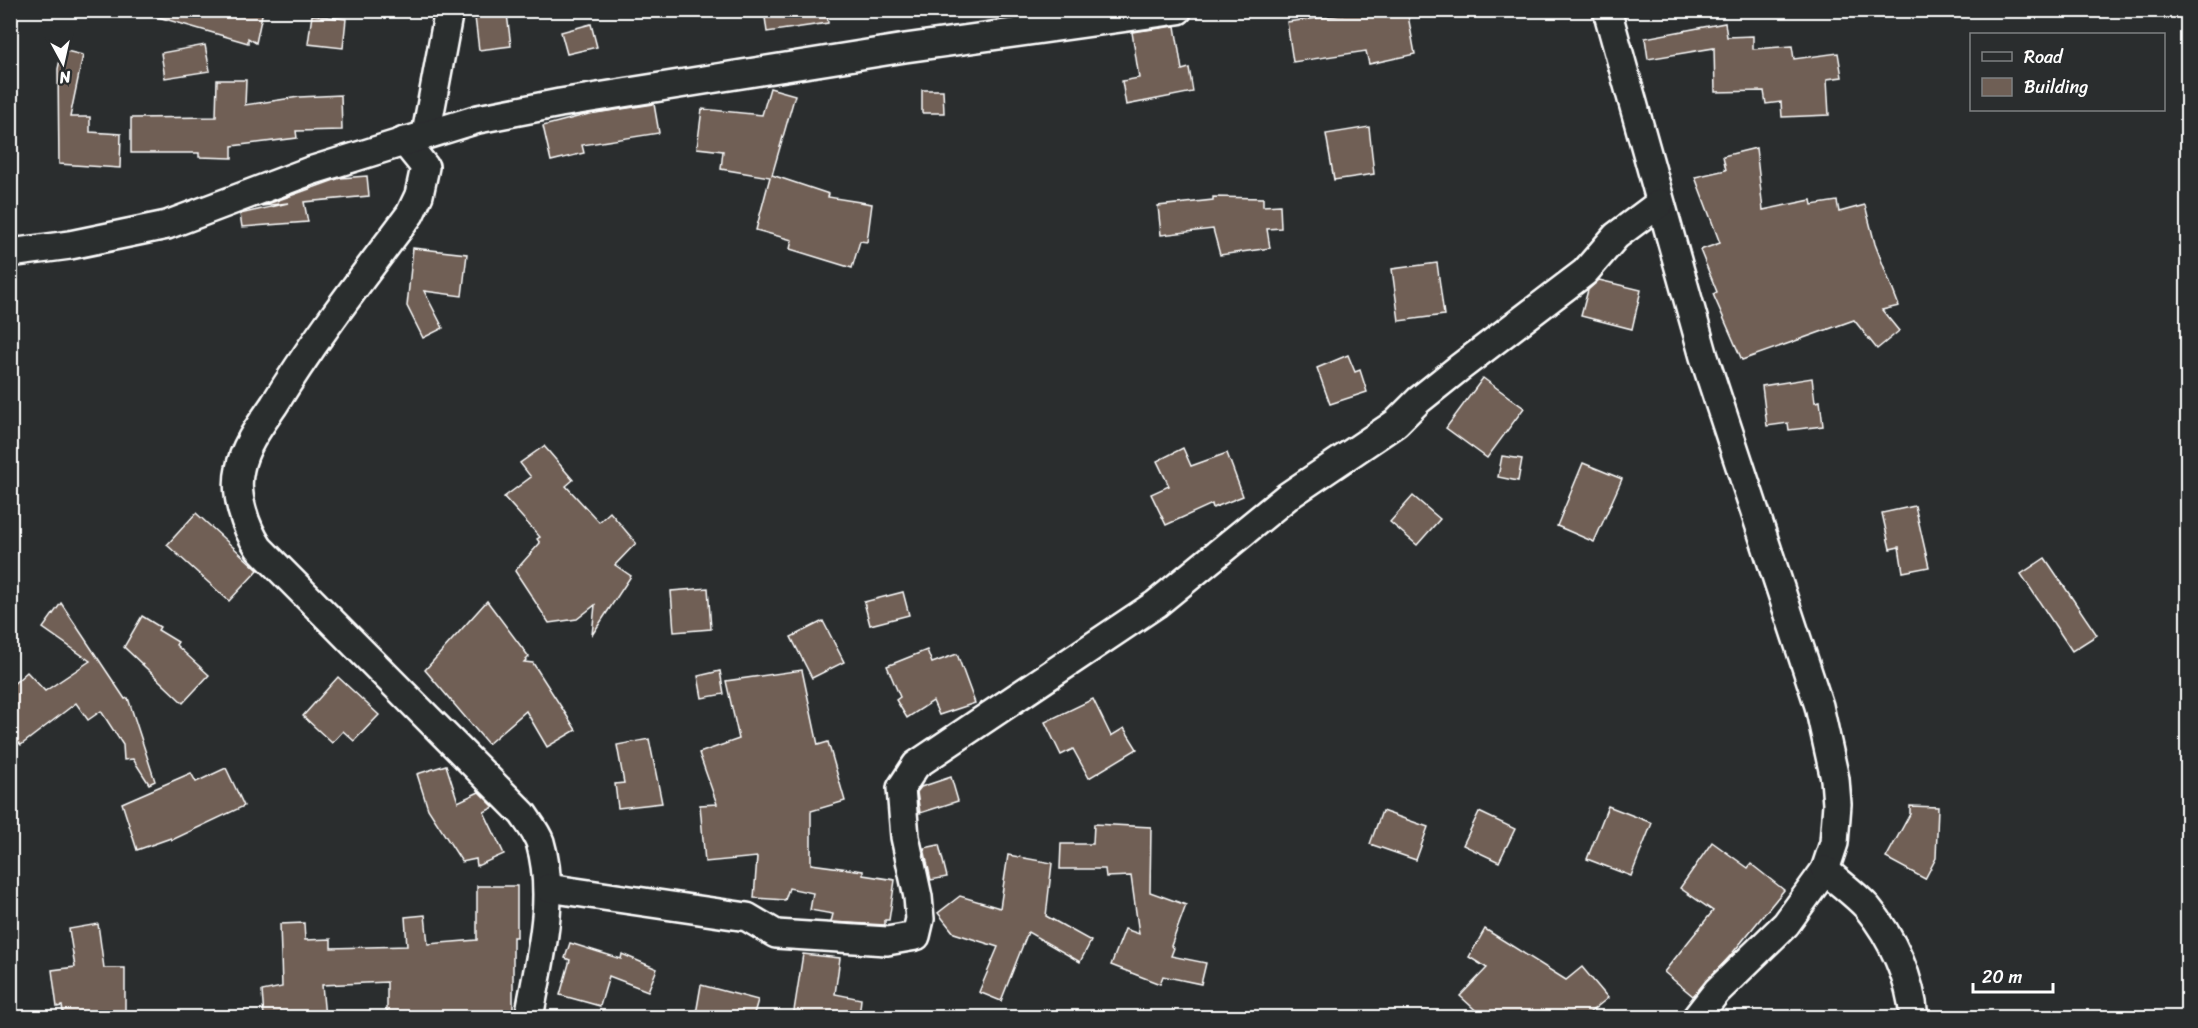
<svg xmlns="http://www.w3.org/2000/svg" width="2198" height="1028" font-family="Sriracha,sans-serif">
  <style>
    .building { fill: #6f5f55; stroke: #fff; stroke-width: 1.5 }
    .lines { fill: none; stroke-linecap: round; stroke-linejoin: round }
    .street-casing { stroke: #fff; stroke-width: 32 }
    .street { stroke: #2a2d2e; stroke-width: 27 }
  </style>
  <rect width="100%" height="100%" fill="#2a2d2e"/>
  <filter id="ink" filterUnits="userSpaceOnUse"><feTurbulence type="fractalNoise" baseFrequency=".0167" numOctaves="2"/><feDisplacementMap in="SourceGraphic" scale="12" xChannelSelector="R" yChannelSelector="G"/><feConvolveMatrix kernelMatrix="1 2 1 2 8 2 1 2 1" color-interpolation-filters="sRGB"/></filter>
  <g filter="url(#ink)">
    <g class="building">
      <polygon points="152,10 263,10 256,43 248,38 248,43 151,15"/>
      <polygon points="764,10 827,10 828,23 767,32"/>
      <polygon points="1379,10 1407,10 1415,54 1369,64 1366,51 1293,62 1287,22"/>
      <polygon points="507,14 511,46 479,50 475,17"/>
      <polygon points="312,15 346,19 343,48 308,44"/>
      <polygon points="1725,23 1727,37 1753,36 1753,49 1792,46 1794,59 1838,53 1842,77 1827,79 1829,115 1782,117 1781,102 1766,104 1764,91 1715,92 1714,48 1648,59 1645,38"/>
      <polygon points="591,24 597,47 567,54 561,32"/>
      <polygon points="1175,26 1182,70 1189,68 1193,92 1126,105 1122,81 1139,78 1132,32"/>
      <polygon points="205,45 210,71 165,78 161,53"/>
      <polygon points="62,50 83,55 70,117 90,117 90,132 121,134 120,168 59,164 58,69"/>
      <polygon points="217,80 246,80 245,105 299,97 341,95 342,130 296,131 297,138 232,146 232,158 199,157 199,153 131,153 131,118 216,117"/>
      <polygon points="770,88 795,95 772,175 829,194 828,197 872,204 867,242 860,241 852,268 790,249 792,240 756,230 770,177 721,169 723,151 697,148 702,109 762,115"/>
      <polygon points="922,90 943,90 944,113 922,113"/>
      <polygon points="654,104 659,133 582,145 584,153 551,161 543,126 589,114"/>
      <polygon points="1369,127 1374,174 1334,180 1326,134"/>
      <polygon points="1756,148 1763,210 1811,200 1812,205 1837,201 1839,212 1865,205 1875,244 1899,306 1882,310 1899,331 1877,349 1854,320 1742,360 1713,294 1717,292 1700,250 1720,243 1695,177 1726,170 1723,156"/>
      <polygon points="367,176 369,196 304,202 308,222 242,227 240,214 288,203 262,206 340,178"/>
      <polygon points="1213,197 1263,198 1263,206 1280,205 1281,228 1267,229 1270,248 1220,255 1213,229 1161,235 1158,206 1213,200"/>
      <polygon points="413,248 467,254 462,296 424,291 443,328 423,338 407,306"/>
      <polygon points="1437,263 1444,315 1399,321 1392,269"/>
      <polygon points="1599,280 1641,290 1632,329 1581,316 1588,290"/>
      <polygon points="1348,355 1355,372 1360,370 1367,392 1330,404 1317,368"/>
      <polygon points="1483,378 1524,408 1487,458 1446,428"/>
      <polygon points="1812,378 1815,402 1820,401 1823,426 1789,430 1788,423 1767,426 1762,386"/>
      <polygon points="544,446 573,480 566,486 599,522 610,512 636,543 615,565 631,576 592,635 595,605 577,619 549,623 515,571 540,543 537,539 540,537 504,497 531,477 520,463"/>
      <polygon points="1183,448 1191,466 1227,453 1243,496 1213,508 1212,504 1166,525 1151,494 1169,486 1157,461"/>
      <polygon points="1502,456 1522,459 1518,481 1498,477"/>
      <polygon points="1583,463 1622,479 1594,542 1557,526"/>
      <polygon points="1413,496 1440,519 1417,545 1390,522"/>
      <polygon points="1915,506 1929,567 1903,572 1899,547 1890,549 1882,513"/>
      <polygon points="196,513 258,570 229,601 167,545"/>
      <polygon points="2045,558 2097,635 2072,651 2021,574"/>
      <polygon points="708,588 711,629 674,632 671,591"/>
      <polygon points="903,592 909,615 870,625 864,602"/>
      <polygon points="487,601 529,657 524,662 533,663 576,730 547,747 526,711 488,744 425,670"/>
      <polygon points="61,603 125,699 128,698 155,781 149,784 133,759 124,760 123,745 101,711 88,720 76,703 21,745 10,734 10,687 27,672 45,691 90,661 43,628"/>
      <polygon points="142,616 160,627 158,630 178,642 176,645 209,675 183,703 124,647"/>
      <polygon points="823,621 844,662 812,678 791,637"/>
      <polygon points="927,650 932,663 957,654 975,703 939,715 933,701 907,718 896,700 900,697 887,666"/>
      <polygon points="802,670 818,745 828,742 845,801 811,811 811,864 863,871 863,875 895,880 889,920 885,920 885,925 831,922 833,914 810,910 813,893 789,888 785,900 754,898 757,857 705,862 700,805 717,804 699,753 739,739 726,681"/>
      <polygon points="720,671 724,694 702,698 698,676"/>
      <polygon points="338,677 379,715 354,741 343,731 332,743 303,716"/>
      <polygon points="1093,699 1111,736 1124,728 1137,749 1089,778 1073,749 1061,755 1045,722"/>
      <polygon points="649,739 662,803 618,808 615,784 624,783 617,745"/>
      <polygon points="446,765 458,802 479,792 494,807 484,812 504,854 477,866 476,859 462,862 428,809 417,774"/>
      <polygon points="226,768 244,806 172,840 171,838 137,850 122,803 191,773 196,782"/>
      <polygon points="951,777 958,801 920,813 917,792 921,787"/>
      <polygon points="1608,806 1652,823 1631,876 1587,859"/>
      <polygon points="1910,806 1938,807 1936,858 1925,879 1886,858 1910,814"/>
      <polygon points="1382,811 1428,827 1416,860 1370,844"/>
      <polygon points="1479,812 1515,829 1499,862 1463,845"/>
      <polygon points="1094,824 1151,827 1150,892 1186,905 1171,946 1174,948 1171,956 1206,963 1201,984 1163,976 1160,984 1111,965 1125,929 1139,934 1131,876 1106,877 1105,869 1060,869 1061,844 1093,844"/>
      <polygon points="1712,842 1748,868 1751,864 1784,890 1730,956 1693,996 1664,972 1713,911 1680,888"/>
      <polygon points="939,845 947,877 931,880 924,848"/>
      <polygon points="1008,855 1052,863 1046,916 1091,941 1080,962 1028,932 1001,1001 979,992 998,947 954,933 938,913 960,896 1000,908"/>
      <polygon points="477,886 517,886 517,937 513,937 513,1017 445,1017 417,1013 387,1013 387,982 322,985 325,1017 264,1017 262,991 282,987 280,924 304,923 305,940 331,939 331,948 407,946 405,917 425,915 428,944 477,940"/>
      <polygon points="98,924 104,968 125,968 125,1017 64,1017 62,1006 57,1007 52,970 75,967 69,929"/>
      <polygon points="1485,929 1566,980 1582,967 1608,998 1584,1017 1483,1017 1460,996 1487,968 1469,957"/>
      <polygon points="570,943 621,959 622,954 657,969 648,991 609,976 600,1006 560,995 570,960 565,958"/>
      <polygon points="803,954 840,958 835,994 861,999 859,1017 793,1017"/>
      <polygon points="701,985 758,1000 753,1017 715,1017 696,1014"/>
    </g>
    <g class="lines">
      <defs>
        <g id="street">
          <polyline points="1607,10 1704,357 1819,706 1835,779 1837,804 1834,843 1825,870 1786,924 1717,991 1696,1018"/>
          <polyline points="426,134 449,10"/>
          <path d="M404,141L425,167L419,195L410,214C363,277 315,338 274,405C261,424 244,446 240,469C234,494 245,527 259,548L523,814C529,823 537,833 540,842C557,900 539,960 529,1018"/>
          <polyline points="10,253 70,245 167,225 310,171 478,119 560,103 905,48 1178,10"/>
          <path d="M1825,870C1838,882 1855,894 1867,907C1892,937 1911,979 1914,1018"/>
          <polyline points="548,888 747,917 776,934 887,941 916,936 920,919 918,897 905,837 901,788 916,765 1156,604 1288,496 1396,423 1419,400 1459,368 1585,272 1616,236 1660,203"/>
        </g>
      </defs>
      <use href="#street" class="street-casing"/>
      <use href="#street" class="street"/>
    </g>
  </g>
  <rect width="2198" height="1028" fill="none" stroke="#2a2d2e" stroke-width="36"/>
  <rect x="18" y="18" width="2162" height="992" fill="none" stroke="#fff" stroke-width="2" filter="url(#ink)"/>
  <rect x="1970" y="33" width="195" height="78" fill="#2a2d2e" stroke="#7f8182" stroke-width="1.5"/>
  <rect x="1982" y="52" width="30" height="9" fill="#2a2d2e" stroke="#7f8182" stroke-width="1.5"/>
  <text x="2024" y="63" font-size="18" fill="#ffffff">Road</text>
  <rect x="1982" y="78" width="30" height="18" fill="#6f5f55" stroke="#7f8182" stroke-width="1.5"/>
  <text x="2024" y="93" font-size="18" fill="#ffffff">Building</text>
  <g transform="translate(63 63) rotate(172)" stroke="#2a2d2e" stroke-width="4.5" paint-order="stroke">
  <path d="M0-4.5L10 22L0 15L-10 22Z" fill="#ffffff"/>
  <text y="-9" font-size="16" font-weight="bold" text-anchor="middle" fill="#ffffff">N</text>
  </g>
  <path d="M1973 983v9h80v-9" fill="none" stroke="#ffffff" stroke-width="3"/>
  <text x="1982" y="983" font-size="18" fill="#ffffff" stroke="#2a2d2e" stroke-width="4.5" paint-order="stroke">20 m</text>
</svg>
